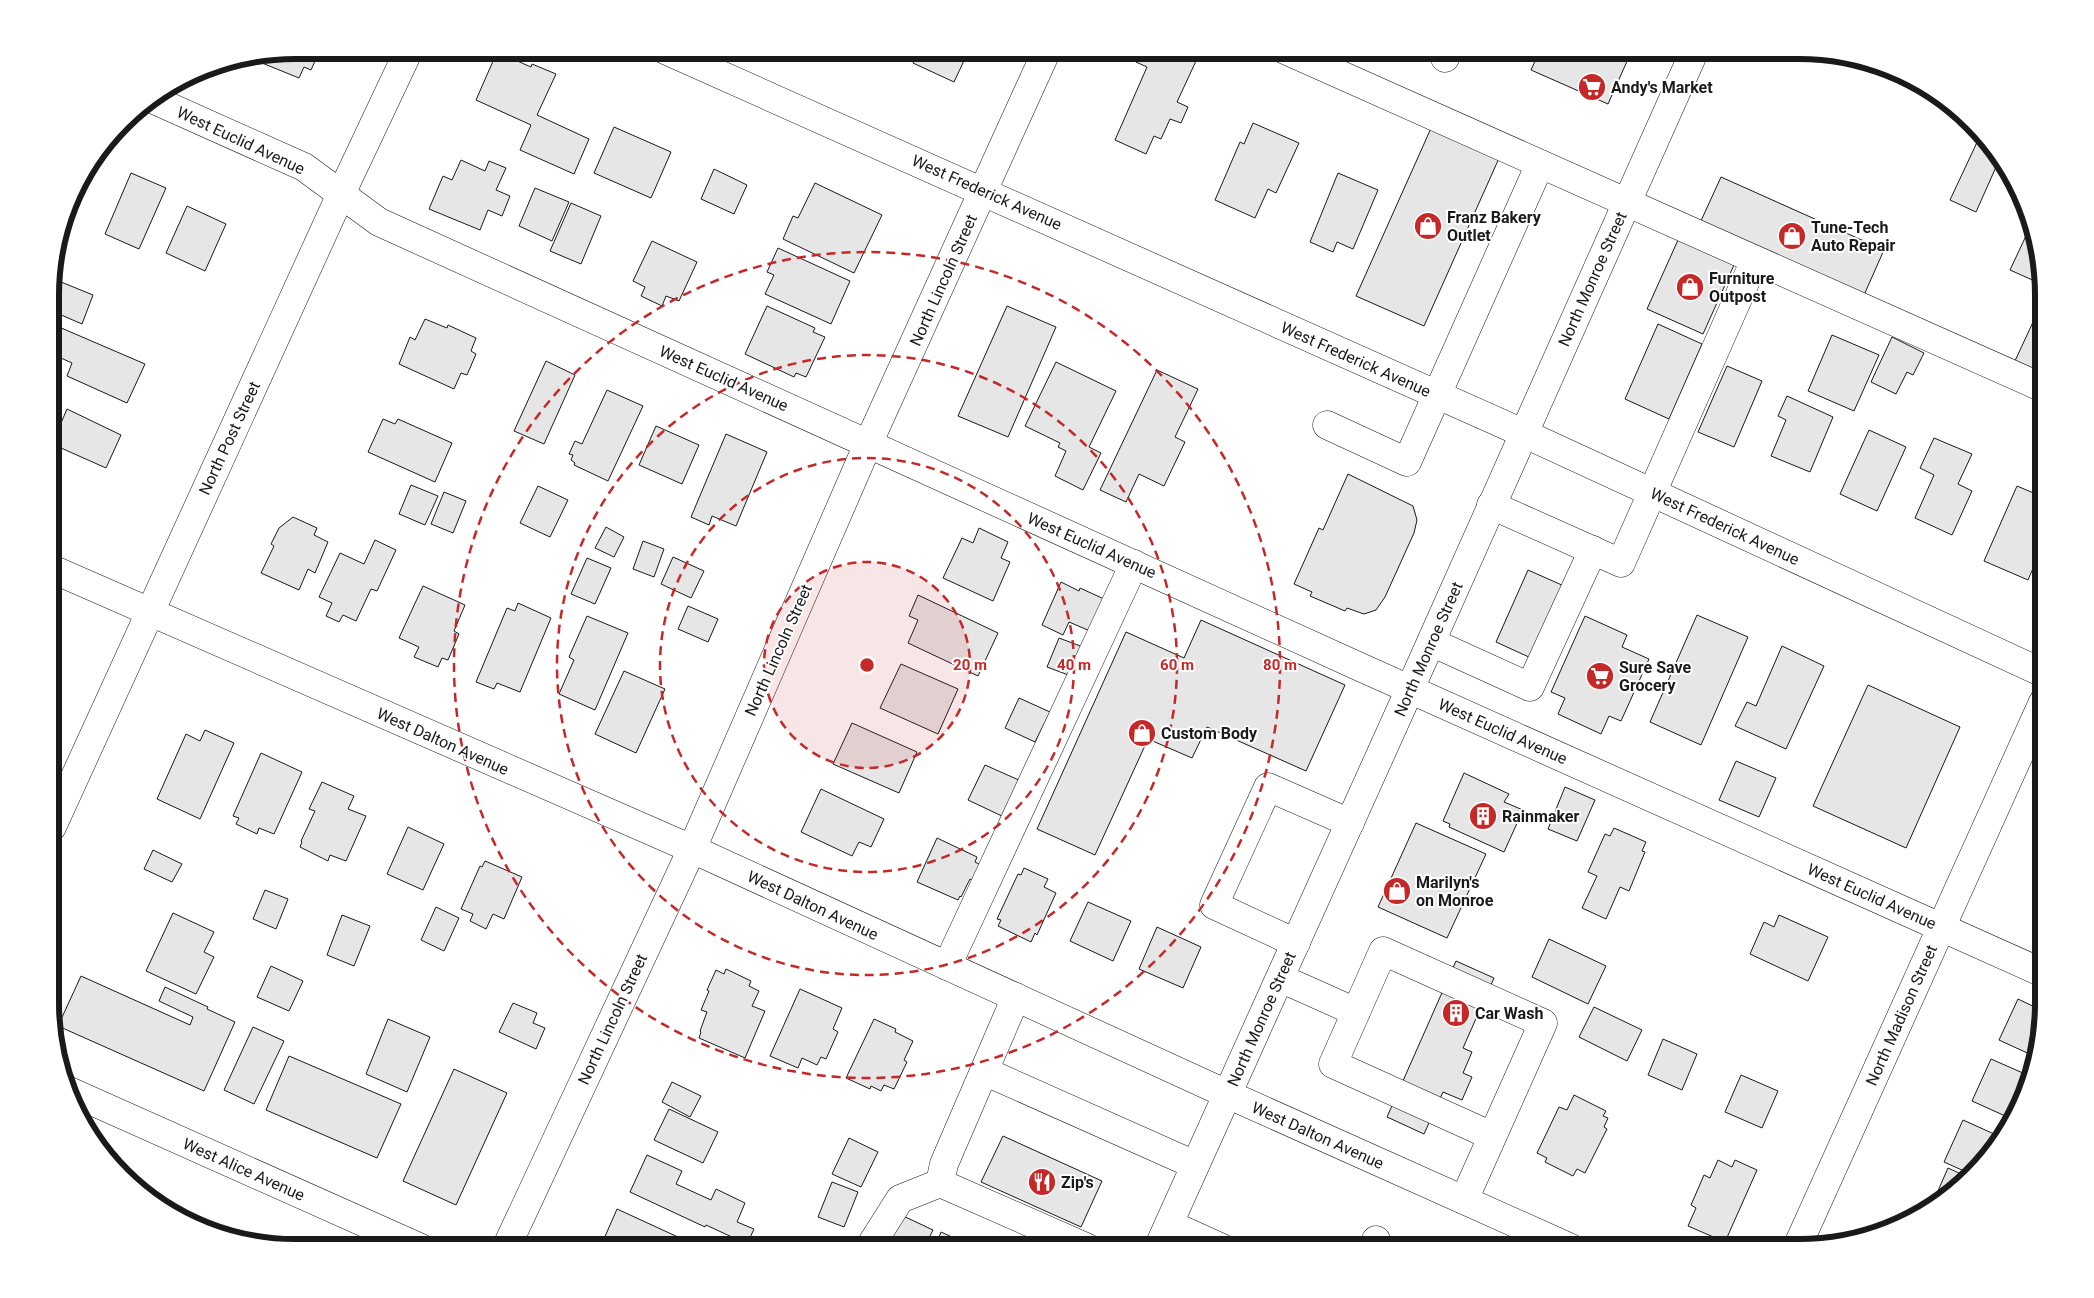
<svg xmlns="http://www.w3.org/2000/svg" width="2094" height="1298" font-family="Roboto,sans-serif">
  <style>
    .building { fill: #e6e6e6; stroke: #1a1a1a }
    .lines { fill: none; stroke-linecap: round; stroke-linejoin: round }
    .minor-casing { stroke: #1a1a1a; stroke-width: 29 }
    .major-casing { stroke: #1a1a1a; stroke-width: 29 }
    .minor { stroke: #fff; stroke-width: 28 }
    .major { stroke: #fff; stroke-width: 28 }
    .ring { fill: none; stroke: #c62828; stroke-width: 2.5; stroke-dasharray: 9 6 }
    .labels { text-anchor: middle; stroke-width: 4; stroke-linejoin: round; paint-order: stroke }
    .poi-label { font-size: 16px; font-weight: bold; fill: #1a1a1a; stroke: #fff; text-anchor: start }
    .street-label { font-size: 16px; fill: #1a1a1a; stroke: #fff }
    .rim { fill: none; stroke: #1a1a1a; stroke-width: 6 }
    .centre { fill: #c62828; stroke: #fff; stroke-width: 2.5 }
    .ring-label { font-size: 15px; text-anchor: middle; font-weight: bold; fill: #c62828; stroke: #fff; stroke-width: 4; stroke-linejoin: round; paint-order: stroke }
  </style>
  <rect width="100%" height="100%" fill="#fff"/>
  <g class="building">
    <polygon points="295,50 320,50 311,70 304,67 299,78 262,63 265,56"/>
    <polygon points="919,50 969,50 954,82 913,63"/>
    <polygon points="1141,50 1172,50 1196,61 1177,102 1188,107 1181,123 1170,119 1161,139 1154,136 1146,154 1115,140 1147,67 1136,62"/>
    <polygon points="1540,50 1632,50 1608,104 1531,70"/>
    <polygon points="497,52 531,67 532,64 556,74 537,115 589,139 574,174 520,150 531,125 476,100"/>
    <polygon points="1253,123 1299,143 1276,193 1268,189 1255,218 1215,200 1240,142 1244,144"/>
    <polygon points="1432,126 1500,156 1424,326 1356,296"/>
    <polygon points="614,127 671,152 651,198 594,173"/>
    <polygon points="1979,138 1988,142 2000,158 1976,212 1950,200"/>
    <polygon points="461,160 485,171 489,161 506,168 496,190 510,196 502,216 488,210 480,230 429,209 443,176 452,180"/>
    <polygon points="91,167 65,223 64,222 75,186"/>
    <polygon points="714,169 747,185 734,214 701,199"/>
    <polygon points="131,173 166,188 139,249 105,234"/>
    <polygon points="1338,173 1378,190 1353,249 1337,242 1333,252 1310,242"/>
    <polygon points="1721,177 1884,250 1864,295 1700,223"/>
    <polygon points="815,183 882,215 854,273 783,239 793,216 798,218"/>
    <polygon points="535,188 569,202 552,241 519,226"/>
    <polygon points="571,203 601,216 581,264 550,251"/>
    <polygon points="187,206 226,224 205,271 166,253"/>
    <polygon points="2032,223 2036,231 2042,272 2037,282 2010,270"/>
    <polygon points="1678,240 1734,265 1703,334 1647,309"/>
    <polygon points="652,241 697,262 679,301 666,296 662,306 641,296 645,287 633,281"/>
    <polygon points="778,248 850,281 831,324 765,294 774,275 767,272"/>
    <polygon points="61,282 93,295 82,324 52,311 52,303"/>
    <polygon points="767,306 815,328 813,332 825,337 806,377 796,373 794,377 745,354"/>
    <polygon points="1007,306 1056,327 1008,437 958,416"/>
    <polygon points="425,319 447,328 448,325 476,338 471,351 476,354 467,375 461,373 454,389 399,364 410,337 415,340"/>
    <polygon points="2034,320 2043,324 2043,376 2014,363"/>
    <polygon points="52,324 145,364 127,403 67,376 72,363 52,354"/>
    <polygon points="1658,324 1702,344 1669,419 1625,399"/>
    <polygon points="1832,335 1879,355 1854,411 1808,391"/>
    <polygon points="1892,337 1924,353 1913,375 1907,372 1896,394 1871,382"/>
    <polygon points="546,361 575,375 544,444 514,431"/>
    <polygon points="1056,362 1116,391 1089,447 1101,453 1083,490 1055,476 1066,451 1058,447 1060,443 1025,426"/>
    <polygon points="1727,366 1762,381 1734,447 1698,432"/>
    <polygon points="1157,370 1198,389 1175,437 1185,442 1164,486 1139,474 1126,502 1100,490"/>
    <polygon points="607,390 643,406 608,481 574,465 575,463 571,460 573,455 569,454 575,441 582,444"/>
    <polygon points="1787,396 1833,417 1810,472 1771,456 1786,420 1778,416"/>
    <polygon points="67,409 121,435 106,468 52,444"/>
    <polygon points="383,419 395,424 398,419 452,443 435,482 368,452"/>
    <polygon points="656,426 699,445 682,484 639,465"/>
    <polygon points="1869,430 1906,447 1877,511 1840,494"/>
    <polygon points="726,434 767,452 736,526 712,516 709,525 691,517"/>
    <polygon points="1934,438 1972,454 1958,484 1972,491 1952,535 1915,518 1934,475 1920,468"/>
    <polygon points="1348,474 1413,506 1417,520 1414,533 1385,597 1376,610 1364,614 1347,608 1345,611 1310,596 1312,592 1294,584 1319,528 1323,530"/>
    <polygon points="411,485 438,496 425,525 399,514"/>
    <polygon points="538,486 568,500 550,537 520,523"/>
    <polygon points="2017,486 2043,497 2043,545 2028,580 1984,561"/>
    <polygon points="444,492 466,501 453,533 431,524"/>
    <polygon points="293,517 317,528 314,535 328,542 315,573 308,569 299,590 261,573 274,546 271,544 279,528"/>
    <polygon points="606,527 624,537 614,557 595,548"/>
    <polygon points="979,528 1008,542 1001,558 1010,562 993,601 943,578 962,538 973,543"/>
    <polygon points="375,540 396,550 377,591 371,589 356,621 343,615 339,622 326,616 332,603 319,597 340,553 364,564"/>
    <polygon points="643,541 664,549 654,577 633,569"/>
    <polygon points="673,557 704,571 691,598 661,584"/>
    <polygon points="587,558 611,568 595,604 571,594"/>
    <polygon points="1528,570 1564,586 1531,658 1496,642"/>
    <polygon points="1061,582 1079,591 1080,588 1104,599 1090,631 1069,622 1063,635 1042,625"/>
    <polygon points="423,586 465,605 454,631 459,634 448,660 442,658 438,667 414,657 419,647 399,638"/>
    <polygon points="918,595 998,633 978,676 908,643 918,620 909,616"/>
    <polygon points="518,603 551,618 520,692 497,683 494,689 476,682 507,608 515,611"/>
    <polygon points="688,606 718,619 708,642 678,629"/>
    <polygon points="1697,615 1748,637 1701,745 1650,722"/>
    <polygon points="587,616 628,633 595,710 559,694 574,660 569,657"/>
    <polygon points="1585,616 1627,635 1622,647 1649,659 1621,721 1609,716 1601,734 1558,714 1565,698 1551,692"/>
    <polygon points="1201,620 1345,685 1306,771 1207,727 1192,758 1148,739 1095,855 1037,829 1126,632 1184,658"/>
    <polygon points="1059,638 1083,647 1071,676 1047,667"/>
    <polygon points="1782,646 1824,666 1786,749 1735,726 1747,702 1756,706"/>
    <polygon points="901,664 958,689 938,734 880,708"/>
    <polygon points="624,671 665,689 636,753 595,734"/>
    <polygon points="1868,685 1960,727 1906,848 1813,806"/>
    <polygon points="1019,698 1050,712 1035,742 1005,728"/>
    <polygon points="852,723 917,752 899,793 833,764"/>
    <polygon points="205,730 234,743 200,819 157,799 186,734 200,741"/>
    <polygon points="261,753 302,772 274,834 259,828 257,834 236,824 239,818 233,816"/>
    <polygon points="1736,761 1776,778 1759,817 1719,800"/>
    <polygon points="985,765 1021,781 1004,817 968,800"/>
    <polygon points="1464,773 1509,794 1504,802 1523,810 1504,852 1449,827 1450,824 1443,821"/>
    <polygon points="322,782 354,796 348,809 366,816 346,861 330,855 328,861 300,847 302,842 301,841 315,811 309,809"/>
    <polygon points="1565,787 1595,800 1577,841 1548,829"/>
    <polygon points="821,789 884,819 871,847 859,842 852,856 801,832"/>
    <polygon points="1416,823 1486,854 1447,938 1378,907"/>
    <polygon points="408,827 444,844 423,890 387,874"/>
    <polygon points="1614,828 1646,842 1642,851 1645,852 1629,891 1620,887 1606,919 1582,908 1597,876 1588,872 1605,834 1610,836"/>
    <polygon points="937,838 977,857 975,862 981,865 973,881 970,879 961,897 960,896 958,900 917,882"/>
    <polygon points="153,850 182,864 172,882 144,869"/>
    <polygon points="485,861 522,877 504,919 493,914 486,929 470,921 473,914 461,909 480,866 482,867"/>
    <polygon points="1024,868 1048,879 1044,887 1056,893 1037,935 1035,933 1031,942 998,926 1001,920 997,919 1018,874 1021,875"/>
    <polygon points="265,890 288,899 276,929 253,919"/>
    <polygon points="1088,902 1131,921 1113,961 1070,941"/>
    <polygon points="436,907 459,918 444,951 421,940"/>
    <polygon points="173,913 214,932 204,952 214,957 196,994 146,971"/>
    <polygon points="342,915 370,926 354,966 327,955"/>
    <polygon points="1779,915 1828,937 1808,981 1750,954 1764,922 1774,927"/>
    <polygon points="1157,927 1201,947 1183,988 1139,969"/>
    <polygon points="1549,939 1606,966 1588,1004 1532,977"/>
    <polygon points="1456,961 1494,978 1463,1048 1472,1052 1463,1073 1472,1077 1462,1100 1443,1092 1424,1134 1387,1117"/>
    <polygon points="271,966 303,981 289,1011 257,997"/>
    <polygon points="726,969 751,981 749,986 759,991 752,1006 765,1011 745,1058 699,1038 701,1032 700,1031 707,1012 701,1010 709,991 707,990 716,970 724,974"/>
    <polygon points="81,976 190,1025 193,1017 159,1001 165,987 208,1007 207,1009 235,1022 204,1091 58,1026"/>
    <polygon points="800,989 842,1008 833,1029 838,1032 826,1059 821,1057 817,1065 802,1058 798,1068 770,1056"/>
    <polygon points="2018,999 2043,1011 2036,1057 1999,1040"/>
    <polygon points="513,1003 537,1013 533,1023 545,1028 536,1049 499,1032"/>
    <polygon points="1594,1007 1642,1030 1627,1061 1579,1037"/>
    <polygon points="388,1019 430,1037 407,1092 366,1074"/>
    <polygon points="874,1019 896,1029 895,1032 913,1041 904,1060 907,1062 894,1089 884,1085 881,1091 871,1086 870,1089 846,1078"/>
    <polygon points="253,1027 284,1041 254,1104 224,1090"/>
    <polygon points="1663,1039 1697,1054 1682,1090 1648,1075"/>
    <polygon points="289,1056 401,1104 377,1158 266,1110"/>
    <polygon points="1991,1059 2032,1077 2012,1119 1972,1101"/>
    <polygon points="454,1069 507,1093 456,1205 403,1181"/>
    <polygon points="1741,1075 1778,1091 1762,1128 1725,1112"/>
    <polygon points="672,1082 701,1096 690,1117 662,1102"/>
    <polygon points="1574,1095 1606,1111 1603,1116 1608,1118 1604,1127 1607,1129 1585,1173 1577,1169 1573,1176 1545,1162 1547,1158 1537,1153 1559,1107 1567,1110"/>
    <polygon points="669,1109 718,1132 703,1163 654,1140"/>
    <polygon points="1963,1120 2003,1138 1973,1175 1944,1162"/>
    <polygon points="1003,1136 1102,1181 1081,1227 981,1182"/>
    <polygon points="849,1138 878,1152 861,1187 832,1174"/>
    <polygon points="647,1155 682,1171 676,1184 711,1200 716,1189 745,1203 737,1222 754,1229 747,1244 706,1225 705,1227 630,1192"/>
    <polygon points="1718,1160 1732,1167 1735,1160 1757,1170 1725,1242 1688,1226 1696,1208 1691,1205 1704,1175 1710,1178"/>
    <polygon points="1948,1168 1970,1178 1945,1197 1937,1193"/>
    <polygon points="832,1182 858,1192 844,1227 818,1217"/>
    <polygon points="617,1209 691,1243 688,1248 600,1248"/>
    <polygon points="899,1214 933,1230 924,1248 884,1248"/>
    <polygon points="941,1232 976,1248 935,1248"/>
  </g>
  <g class="lines">
    <defs>
      <g id="minor">
        <polyline points="665,50 1523,433 2043,673"/>
        <polyline points="1285,50 2043,388"/>
        <polyline points="1445,58 1449,50"/>
        <polyline points="152,99 304,167 379,222 1360,667 2043,973"/>
        <polyline points="1327,425 1407,462 1540,164"/>
        <polyline points="1491,505 1621,563 1755,260"/>
        <polyline points="52,569 692,849 1227,1094 1571,1248"/>
        <polyline points="1431,642 1530,687 1593,550"/>
        <polyline points="52,827 341,194 409,50"/>
        <polyline points="1296,943 1214,905 1268,787 1350,823"/>
        <polyline points="947,966 1134,564"/>
        <polyline points="1280,978 1356,1012 1383,951 1543,1023 1464,1200"/>
        <polyline points="1356,1012 1333,1064 1492,1136"/>
        <polyline points="984,1071 1195,1165"/>
        <polyline points="67,1090 421,1248"/>
        <polyline points="940,1183 1088,1248"/>
        <polyline points="1169,1224 1222,1248"/>
        <polyline points="1797,1247 2043,702"/>
        <polyline points="506,1248 692,849 868,444 1047,50"/>
        <polyline points="869,1248 900,1199 940,1183 944,1164 1016,997"/>
        <polyline points="1373,1248 1376,1240"/>
      </g>
      <polyline id="major" points="1158,1248 1410,689 1695,50"/>
    </defs>
    <use href="#minor" class="minor-casing"/>
    <use href="#major" class="major-casing"/>
    <use href="#minor" class="minor"/>
    <use href="#major" class="major"/>
  </g>
  <circle cx="867" cy="665" r="103" fill="#c62828" fill-opacity=".12"/>
  <g class="ring">
    <circle cx="867" cy="665" r="103"/>
    <circle cx="867" cy="665" r="207"/>
    <circle cx="867" cy="665" r="310"/>
    <circle cx="867" cy="665" r="413"/>
  </g>
  <defs>
    <symbol id="supermarket-disc" viewBox="-11 -11 22 22"><circle r="9.5" fill="#c62828" stroke="#fff"/><path d="M-6-5.5h2.5l.6 2H6L4.5 2H-2.5L-4.4-4H-6ZM-1.5 3.2a1.3 1.3 0 1 0 .1 0ZM3 3.2a1.3 1.3 0 1 0 .1 0Z" fill="#fff"/></symbol>
    <symbol id="shop-disc" viewBox="-11 -11 22 22"><circle r="9.5" fill="#c62828" stroke="#fff"/><path d="M-5-2.5h2.3a2.7 3.5 0 0 1 5.4 0H5L5.5 6h-11ZM-1.5-2.5h3a1.5 2.3 0 0 0-3 0Z" fill="#fff"/></symbol>
    <symbol id="building-disc" viewBox="-11 -11 22 22"><circle r="9.5" fill="#c62828" stroke="#fff"/><path d="M-4-6H4V6H1V3H-1V6H-4ZM-2.5-4.3h1.7v1.8h-1.7ZM.8-4.3h1.7v1.8H.8ZM-2.5-1h1.7V.8h-1.7ZM.8-1h1.7V.8H.8Z" fill="#fff"/></symbol>
    <symbol id="restaurant-disc" viewBox="-11 -11 22 22"><circle r="9.5" fill="#c62828" stroke="#fff"/><path d="M-5-6h1v4h1v-4h1v4h1v-4h1v5L-1.5 .5V6h-2V.5L-5-1ZM5-6V6H3V1.5H1.5Q1.5-4 5-6Z" fill="#fff"/></symbol>
  </defs>
  <g fill-rule="evenodd">
    <use href="#supermarket-disc" x="1576" y="71" width="32" height="32"/>
    <use href="#shop-disc" x="1412" y="210" width="32" height="32"/>
    <use href="#shop-disc" x="1776" y="220" width="32" height="32"/>
    <use href="#shop-disc" x="1674" y="271" width="32" height="32"/>
    <use href="#supermarket-disc" x="1584" y="660" width="32" height="32"/>
    <use href="#shop-disc" x="1126" y="717" width="32" height="32"/>
    <use href="#building-disc" x="1467" y="800" width="32" height="32"/>
    <use href="#shop-disc" x="1381" y="875" width="32" height="32"/>
    <use href="#building-disc" x="1440" y="997" width="32" height="32"/>
    <use href="#restaurant-disc" x="1026" y="1166" width="32" height="32"/>
  </g>
  <g class="labels">
    <g class="poi-label">
      <text x="1611" y="93">Andy's Market</text>
      <text x="1447" y="223">Franz Bakery<tspan x="1447" dy="18">Outlet</tspan></text>
      <text x="1811" y="233">Tune-Tech<tspan x="1811" dy="18">Auto Repair</tspan></text>
      <text x="1709" y="284">Furniture<tspan x="1709" dy="18">Outpost</tspan></text>
      <text x="1619" y="673">Sure Save<tspan x="1619" dy="18">Grocery</tspan></text>
      <text x="1161" y="739">Custom Body</text>
      <text x="1502" y="822">Rainmaker</text>
      <text x="1416" y="888">Marilyn's<tspan x="1416" dy="18">on Monroe</tspan></text>
      <text x="1475" y="1019">Car Wash</text>
      <text x="1061" y="1188">Zip's</text>
    </g>
    <g class="street-label">
      <text transform="translate(241 140) rotate(25)" y="6">West Euclid Avenue</text>
      <text transform="translate(987 192) rotate(24)" y="6">West Frederick Avenue</text>
      <text transform="translate(1592 279) rotate(-66)" y="6">North Monroe Street</text>
      <text transform="translate(943 280) rotate(-66)" y="6">North Lincoln Street</text>
      <text transform="translate(1356 359) rotate(24)" y="6">West Frederick Avenue</text>
      <text transform="translate(724 378) rotate(24)" y="6">West Euclid Avenue</text>
      <text transform="translate(229 438) rotate(-65)" y="6">North Post Street</text>
      <text transform="translate(1725 526) rotate(25)" y="6">West Frederick Avenue</text>
      <text transform="translate(1092 545) rotate(24)" y="6">West Euclid Avenue</text>
      <text transform="translate(1428 649) rotate(-66)" y="6">North Monroe Street</text>
      <text transform="translate(778 650) rotate(-66)" y="6">North Lincoln Street</text>
      <text transform="translate(1503 731) rotate(24)" y="6">West Euclid Avenue</text>
      <text transform="translate(443 741) rotate(24)" y="6">West Dalton Avenue</text>
      <text transform="translate(1872 896) rotate(24)" y="6">West Euclid Avenue</text>
      <text transform="translate(813 905) rotate(25)" y="6">West Dalton Avenue</text>
      <text transform="translate(1901 1015) rotate(-66)" y="6">North Madison Street</text>
      <text transform="translate(612 1019) rotate(-65)" y="6">North Lincoln Street</text>
      <text transform="translate(1261 1019) rotate(-66)" y="6">North Monroe Street</text>
      <text transform="translate(1318 1135) rotate(24)" y="6">West Dalton Avenue</text>
      <text transform="translate(244 1169) rotate(24)" y="6">West Alice Avenue</text>
    </g>
  </g>
  <path d="M0 0H2094V1298H0ZM295 59H1799A236 236 0 0 1 2035 295V1003A236 236 0 0 1 1799 1239H295A236 236 0 0 1 59 1003V295A236 236 0 0 1 295 59Z" fill="#fff" fill-rule="evenodd"/>
  <path class="rim" d="M295 59H1799A236 236 0 0 1 2035 295V1003A236 236 0 0 1 1799 1239H295A236 236 0 0 1 59 1003V295A236 236 0 0 1 295 59Z"/>
  <circle cx="867" cy="665" r="8" class="centre"/>
  <g class="ring-label">
    <text x="970" y="670">20 m</text>
    <text x="1074" y="670">40 m</text>
    <text x="1177" y="670">60 m</text>
    <text x="1280" y="670">80 m</text>
  </g>
</svg>
